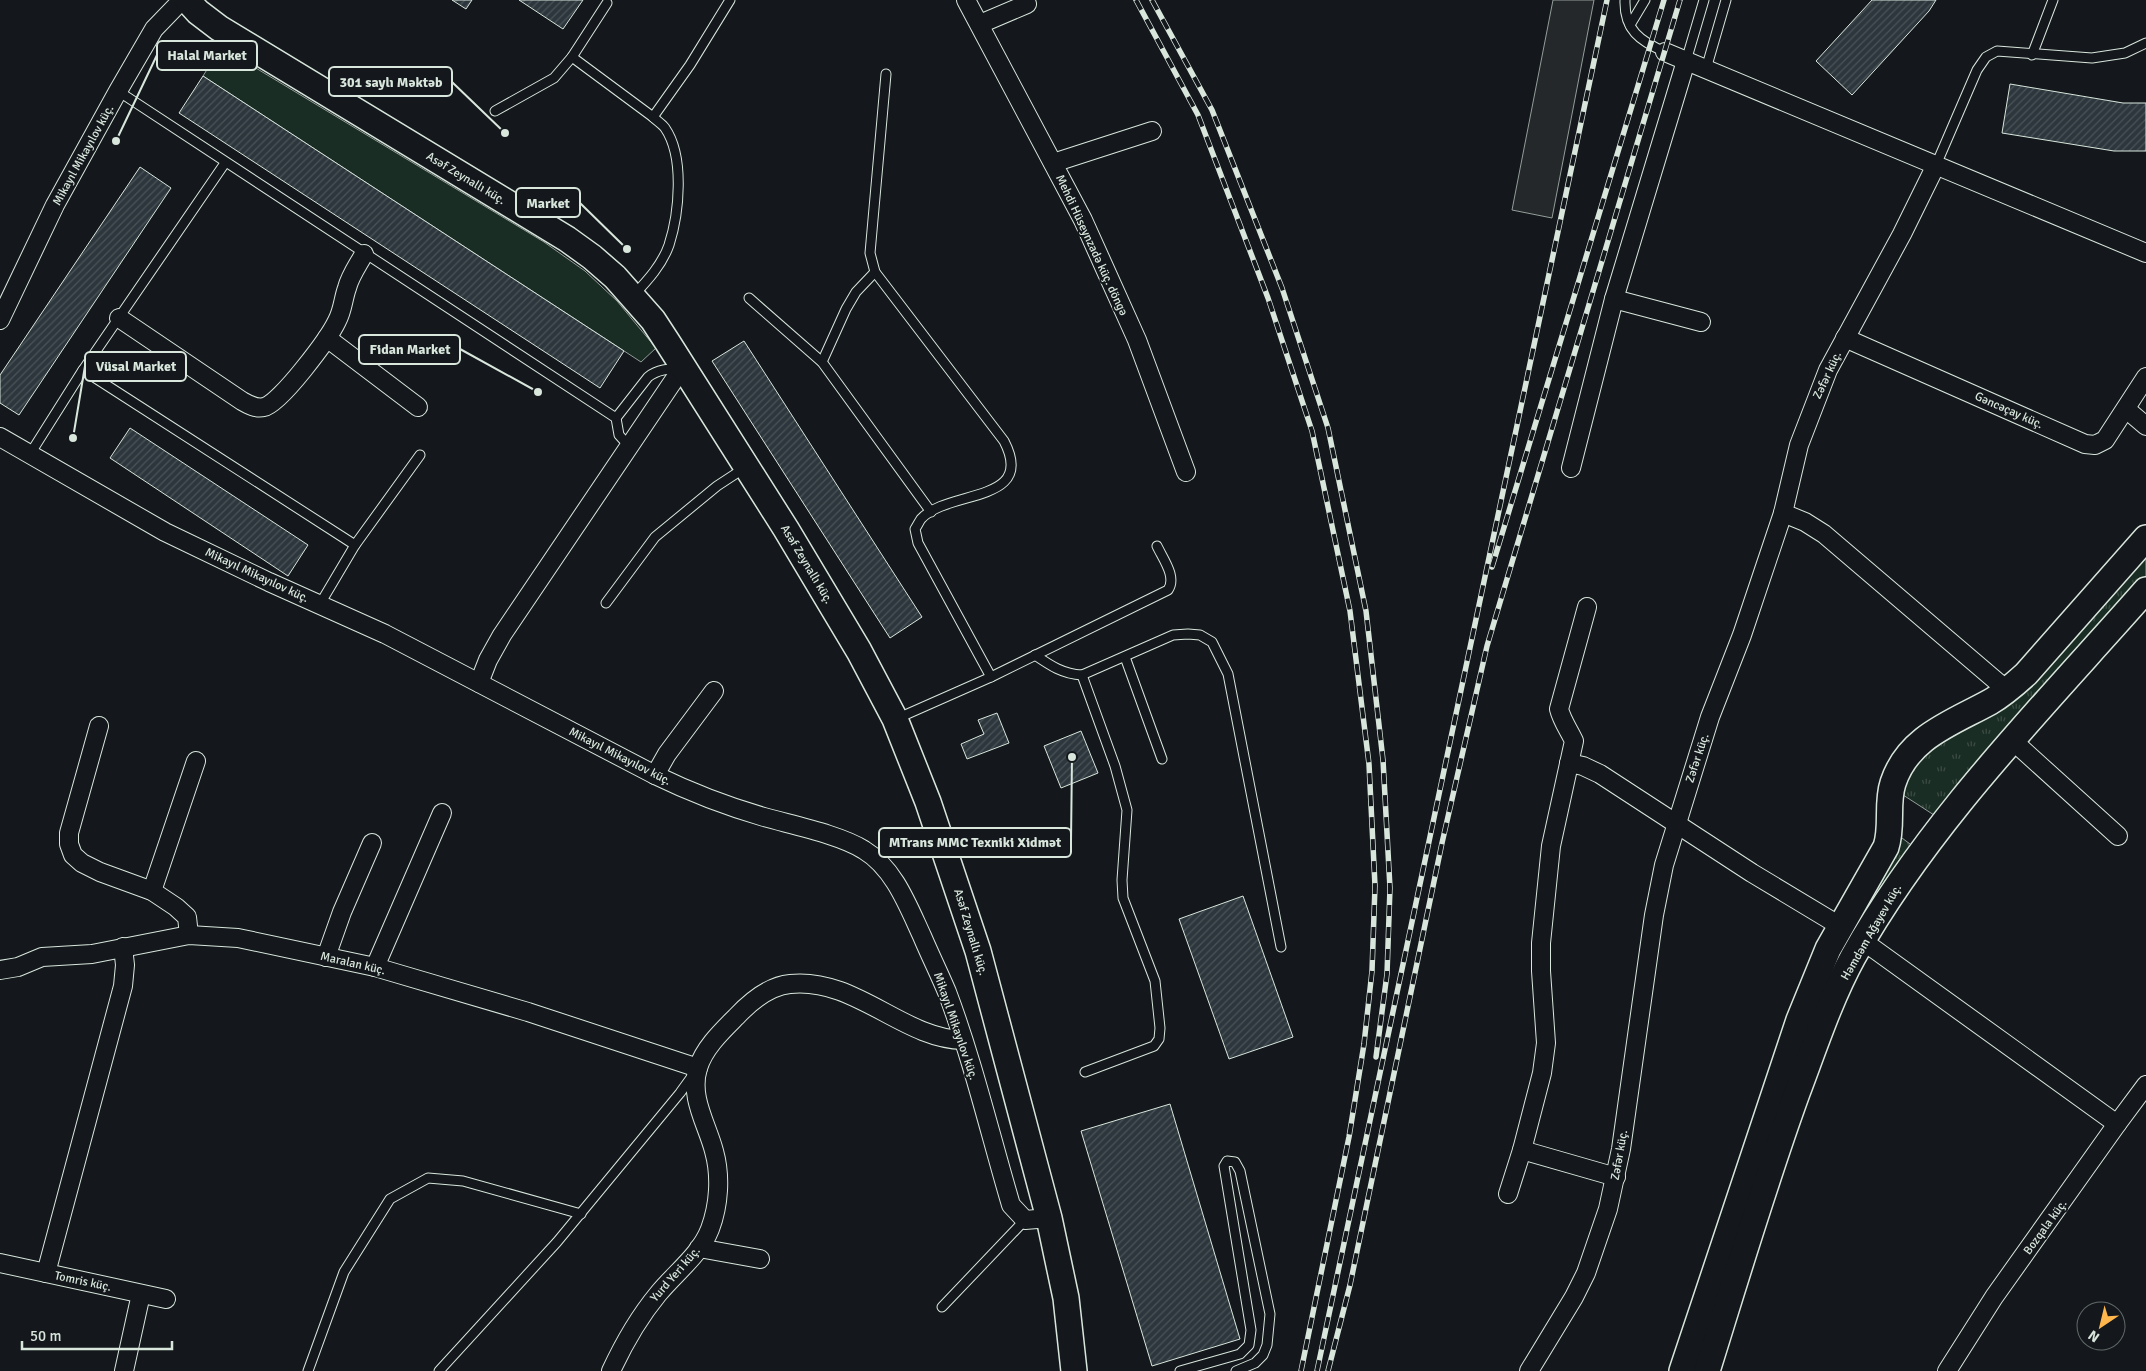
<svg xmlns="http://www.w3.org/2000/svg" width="2146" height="1371" font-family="Signika,sans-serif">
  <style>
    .grass { fill: url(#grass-tufts); stroke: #939e99 }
    .park { fill: #1a2d24; stroke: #939e99 }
    .parking { fill: #24282b; stroke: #939e99 }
    .building { fill: url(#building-hatch); stroke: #d8e6dc }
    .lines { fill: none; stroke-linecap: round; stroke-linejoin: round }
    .lane-casing { stroke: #d8e6dc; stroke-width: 11 }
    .street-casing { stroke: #d8e6dc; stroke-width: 20 }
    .secondary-casing { stroke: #d8e6dc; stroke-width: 28 }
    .lane { stroke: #14181c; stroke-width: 9 }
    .street { stroke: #14181c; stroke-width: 18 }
    .secondary { stroke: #14181c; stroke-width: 25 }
    .rail-casing { stroke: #d8e6dc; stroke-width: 5.5 }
    .rail { stroke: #14181c; stroke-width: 4; stroke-dasharray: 11; stroke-linecap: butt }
    .labels { text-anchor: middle; stroke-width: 4; stroke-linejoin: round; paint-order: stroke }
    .street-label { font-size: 12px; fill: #d8e6dc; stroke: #14181c }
    .leader { fill: none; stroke: #d8e6dc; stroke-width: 2 }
    .callout-dot { fill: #d8e6dc; stroke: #14181c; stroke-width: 2 }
    .callout { fill: #14181c; stroke: #d8e6dc; stroke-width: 2 }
    .callout-label { font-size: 14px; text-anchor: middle; font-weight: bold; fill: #d8e6dc }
  </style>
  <defs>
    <pattern id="grass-tufts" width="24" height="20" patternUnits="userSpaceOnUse" patternTransform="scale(1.25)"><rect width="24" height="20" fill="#1a2d24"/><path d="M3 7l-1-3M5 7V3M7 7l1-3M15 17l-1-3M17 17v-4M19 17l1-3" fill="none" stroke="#3b4b43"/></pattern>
    <pattern id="building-hatch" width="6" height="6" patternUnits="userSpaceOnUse" patternTransform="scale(1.25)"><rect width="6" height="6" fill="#2c363c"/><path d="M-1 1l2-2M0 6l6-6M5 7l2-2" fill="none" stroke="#4a5358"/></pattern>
  </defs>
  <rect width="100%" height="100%" fill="#14181c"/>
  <g class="grass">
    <polygon points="2146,553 2146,577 1934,815 1900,793 1906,772 1926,749 2001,710 2040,675"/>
    <polygon points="1902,838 1914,847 1864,922 1854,916"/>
  </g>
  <polygon class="park" points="221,47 544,242 585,271 617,301 656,348 641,362 203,76"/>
  <polygon class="parking" points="1553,0 1594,0 1552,218 1512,210"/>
  <g class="building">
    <polygon points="452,0 472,0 466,9"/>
    <polygon points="519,0 583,0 563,29"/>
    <polygon points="1872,0 1936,0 1929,11 1852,95 1816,61"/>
    <polygon points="203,76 624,351 600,388 179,113"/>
    <polygon points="2010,84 2123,103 2146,103 2146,151 2114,151 2002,133"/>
    <polygon points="140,167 171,188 19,415 0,403 0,375"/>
    <polygon points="744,341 922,617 890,638 712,361"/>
    <polygon points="130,428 308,545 288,576 110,458"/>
    <polygon points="997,713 1009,743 967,759 961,744 984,734 978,720"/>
    <polygon points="1081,731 1098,773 1061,788 1044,746"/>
    <polygon points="1243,896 1293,1037 1229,1059 1179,919"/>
    <polygon points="1170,1104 1240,1339 1152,1366 1081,1131"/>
  </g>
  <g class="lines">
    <defs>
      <g id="lane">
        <path d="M1625,0C1624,30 1640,41 1665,52"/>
        <polyline points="1630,25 1645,0"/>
        <polyline points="2032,55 2053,0"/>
        <path d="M572,57L653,117C657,121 662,124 665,128C685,157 679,214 669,245C662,265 647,281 633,296"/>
        <polyline points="1686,61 1704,0"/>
        <polyline points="1706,69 1726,0"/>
        <path d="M886,74L870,253L875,272L1004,441C1037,504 948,489 921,519C919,522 917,526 915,529L918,543L991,677"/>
        <polyline points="118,91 616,418 619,435 630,447"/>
        <polyline points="495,111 554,78 572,57 607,3"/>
        <polyline points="653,117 690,65 730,0"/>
        <polyline points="1936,165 1977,70 1986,57 1997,51 2092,58 2125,53 2146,43"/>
        <polyline points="749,298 822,362 931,512"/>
        <polyline points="822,362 846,309 856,292 875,272"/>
        <polyline points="83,370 355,545"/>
        <path d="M616,418L648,377C658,369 668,369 681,369"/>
        <polyline points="30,454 83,370 225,163"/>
        <polyline points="606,603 655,537 717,486 746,467"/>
        <polyline points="320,604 355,545 420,455"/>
        <path d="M1035,655C1051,666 1063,674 1082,675L1173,635L1188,634L1200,635L1212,642L1228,674L1281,947"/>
        <polyline points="1125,657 1162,759"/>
        <polyline points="1082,675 1115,766 1127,810 1122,880 1123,898 1155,981 1160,1028 1159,1039 1154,1046 1085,1072"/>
        <path d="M896,719L991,677L1168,590C1177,577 1163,559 1157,546"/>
        <polyline points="942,1307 1025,1220"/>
        <polyline points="308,1371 344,1272 390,1199 428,1178 463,1181 581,1214"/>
        <polyline points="439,1371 557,1242 680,1093 693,1075"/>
        <polyline points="1180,1371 1240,1354 1249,1345 1251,1330 1224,1166 1227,1161 1235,1162 1240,1171 1270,1314 1267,1345 1263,1355 1255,1363 1236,1371"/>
      </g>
      <g id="street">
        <polyline points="966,0 1083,220 1137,340 1186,472"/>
        <polyline points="980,24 1027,4"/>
        <polyline points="1665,52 2146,253"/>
        <polyline points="1053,163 1152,131"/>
        <polyline points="1614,299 1701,322"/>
        <path d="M119,318L242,401C249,405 256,409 264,407C280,404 329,338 337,321C343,310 343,299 347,288C350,276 358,265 364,254"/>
        <polyline points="0,320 55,205 118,91 154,29 182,0"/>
        <polyline points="327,338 418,407"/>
        <polyline points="1845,338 2085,444 2095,445 2105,440 2146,377"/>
        <polyline points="2126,409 2146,426"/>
        <path d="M0,437L165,532L269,582L385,634L655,775C690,792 726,806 764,817C792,825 841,835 864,850C894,868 908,906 922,936C930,955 939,973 947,992C973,1061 990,1134 1011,1205L1025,1220L1049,1218"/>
        <polyline points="1571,468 1614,299 1686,61"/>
        <polyline points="1783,513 1805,522 1824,534 2008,691"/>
        <path d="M1587,607L1559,709C1562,721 1569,730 1574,741L1551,846L1541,943V971L1546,1043L1542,1073L1522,1150L1616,1177"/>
        <polyline points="479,683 488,660 502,635 674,380 684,369"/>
        <polyline points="99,726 69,833 69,844 73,855 82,863 100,872 152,891 176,907 187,917 189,935"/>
        <polyline points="2013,741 2118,836"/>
        <polyline points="1569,763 1583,766 1600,774 1752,873 1840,926"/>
        <polyline points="655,775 667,754 714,691"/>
        <polyline points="152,891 196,761"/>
        <polyline points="1863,941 2117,1124"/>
        <polyline points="326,957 342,912 372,843"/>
        <polyline points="375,967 442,813"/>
        <polyline points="0,970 18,967 42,957 92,954 189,935 238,938 375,967 528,1012 698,1068"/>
        <polyline points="1508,1194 1522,1150"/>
        <polyline points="699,1248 760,1259"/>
        <polyline points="0,1263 166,1299"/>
        <polyline points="46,1273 123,986 125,965 123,947"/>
        <polyline points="124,1371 141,1294"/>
        <path d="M611,1371C624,1343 639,1317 658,1294C675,1273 700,1255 710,1229C719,1205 721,1176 714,1151C707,1124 689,1097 698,1068C704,1048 722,1031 736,1017C750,1002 769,986 790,984C855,977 903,1039 963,1040"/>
        <polyline points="1529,1371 1574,1297 1586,1273 1608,1209 1621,1149 1654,915 1664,865 1710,717 1742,635 1783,513 1799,445 1828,370 1902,234 1936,165"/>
        <polyline points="1947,1371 1994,1297 2117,1124 2146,1085"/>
      </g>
      <g id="secondary">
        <polyline points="187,0 198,12 219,28 567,239 592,257 615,277 653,320 668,343 786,529 859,651 895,719 928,802 978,951 1049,1218 1066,1298 1074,1371"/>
        <path d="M1682,1371L1799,1020L1828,949L1886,847C1893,826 1886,804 1893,783C1908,737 1952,723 1990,702C2004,694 2015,684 2026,674L2146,538"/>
        <path d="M1707,1371C1736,1278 1764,1184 1797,1093C1814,1048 1830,999 1853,957C1930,820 2043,707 2146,590"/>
      </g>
    </defs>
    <use href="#lane" class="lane-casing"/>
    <use href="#street" class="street-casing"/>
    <use href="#secondary" class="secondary-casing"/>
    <use href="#lane" class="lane"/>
    <use href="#street" class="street"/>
    <use href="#secondary" class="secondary"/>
    <defs>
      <g id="rail">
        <polyline points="1136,0 1198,115 1268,298 1312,431 1350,611 1369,764 1375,886 1372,971 1364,1044 1349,1137 1301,1371"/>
        <polyline points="1152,0 1212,110 1282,288 1328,428 1366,611 1383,760 1390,888 1387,974 1376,1057"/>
        <polyline points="1492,567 1664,0"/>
        <polyline points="1317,1371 1607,0"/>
        <polyline points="1328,1371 1350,1285 1442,843 1487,646 1680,0"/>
      </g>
    </defs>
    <use href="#rail" class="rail-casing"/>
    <use href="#rail" class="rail"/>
  </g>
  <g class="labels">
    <g class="street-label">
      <text transform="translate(83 155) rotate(-61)" y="4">Mikayıl Mikayılov küç.</text>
      <text transform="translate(466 178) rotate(31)" y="4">Asəf Zeynallı küç.</text>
      <text transform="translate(1092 245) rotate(65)" y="4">Mehdi Hüseynzadə küç. döngə</text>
      <text transform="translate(1827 375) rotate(-65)" y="4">Zəfər küç.</text>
      <text transform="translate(2009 410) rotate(24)" y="4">Gəncəçay küç.</text>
      <text transform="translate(807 564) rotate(59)" y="4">Asəf Zeynallı küç.</text>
      <text transform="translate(257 575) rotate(25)" y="4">Mikayıl Mikayılov küç.</text>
      <text transform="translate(620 756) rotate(27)" y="4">Mikayıl Mikayılov küç.</text>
      <text transform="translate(1697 758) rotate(-72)" y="4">Zəfər küç.</text>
      <text transform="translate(971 932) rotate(73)" y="4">Asəf Zeynallı küç.</text>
      <text transform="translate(1871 932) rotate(-60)" y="4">Həmdəm Ağayev küç.</text>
      <text transform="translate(353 963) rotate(13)" y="4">Maralan küç.</text>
      <text transform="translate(956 1026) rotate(71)" y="4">Mikayıl Mikayılov küç.</text>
      <text transform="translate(1619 1155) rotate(-80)" y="4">Zəfər küç.</text>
      <text transform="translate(2045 1227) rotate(-54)" y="4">Bozqala küç.</text>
      <text transform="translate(675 1274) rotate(-49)" y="4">Yurd Yeri küç.</text>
      <text transform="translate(83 1281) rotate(12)" y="4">Tomris küç.</text>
    </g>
  </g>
  <path class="leader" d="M116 141L157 55M505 133L452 82M627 249L580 203M538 392L460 349M73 438L85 366M1072 757L1071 842"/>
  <g class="callout-dot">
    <circle cx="116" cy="141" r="5"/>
    <circle cx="505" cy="133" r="5"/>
    <circle cx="627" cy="249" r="5"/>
    <circle cx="538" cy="392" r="5"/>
    <circle cx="73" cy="438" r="5"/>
    <circle cx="1072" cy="757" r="5"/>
  </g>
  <g class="callout">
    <rect x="157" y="41" width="100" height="29" rx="5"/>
    <rect x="329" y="67" width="123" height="29" rx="5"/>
    <rect x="516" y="188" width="64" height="29" rx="5"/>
    <rect x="359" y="335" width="101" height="29" rx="5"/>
    <rect x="85" y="352" width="101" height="29" rx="5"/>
    <rect x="879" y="828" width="192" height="29" rx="5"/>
  </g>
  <g class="callout-label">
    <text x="207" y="60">Halal Market</text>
    <text x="391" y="87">301 saylı Məktəb</text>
    <text x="548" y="208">Market</text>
    <text x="410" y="354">Fidan Market</text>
    <text x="136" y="371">Vüsal Market</text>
    <text x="975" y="847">MTrans MMC Texniki Xidmət</text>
  </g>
  <g transform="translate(2101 1326) rotate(215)"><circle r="24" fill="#14181c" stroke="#626a69"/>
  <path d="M0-4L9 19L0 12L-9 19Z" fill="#ffb74d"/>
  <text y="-8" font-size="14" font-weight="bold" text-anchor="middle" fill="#d8e6dc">N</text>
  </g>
  <path d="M22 1341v8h150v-8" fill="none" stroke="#d8e6dc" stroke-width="2.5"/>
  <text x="30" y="1341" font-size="15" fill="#d8e6dc" stroke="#14181c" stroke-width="4" paint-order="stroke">50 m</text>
</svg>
